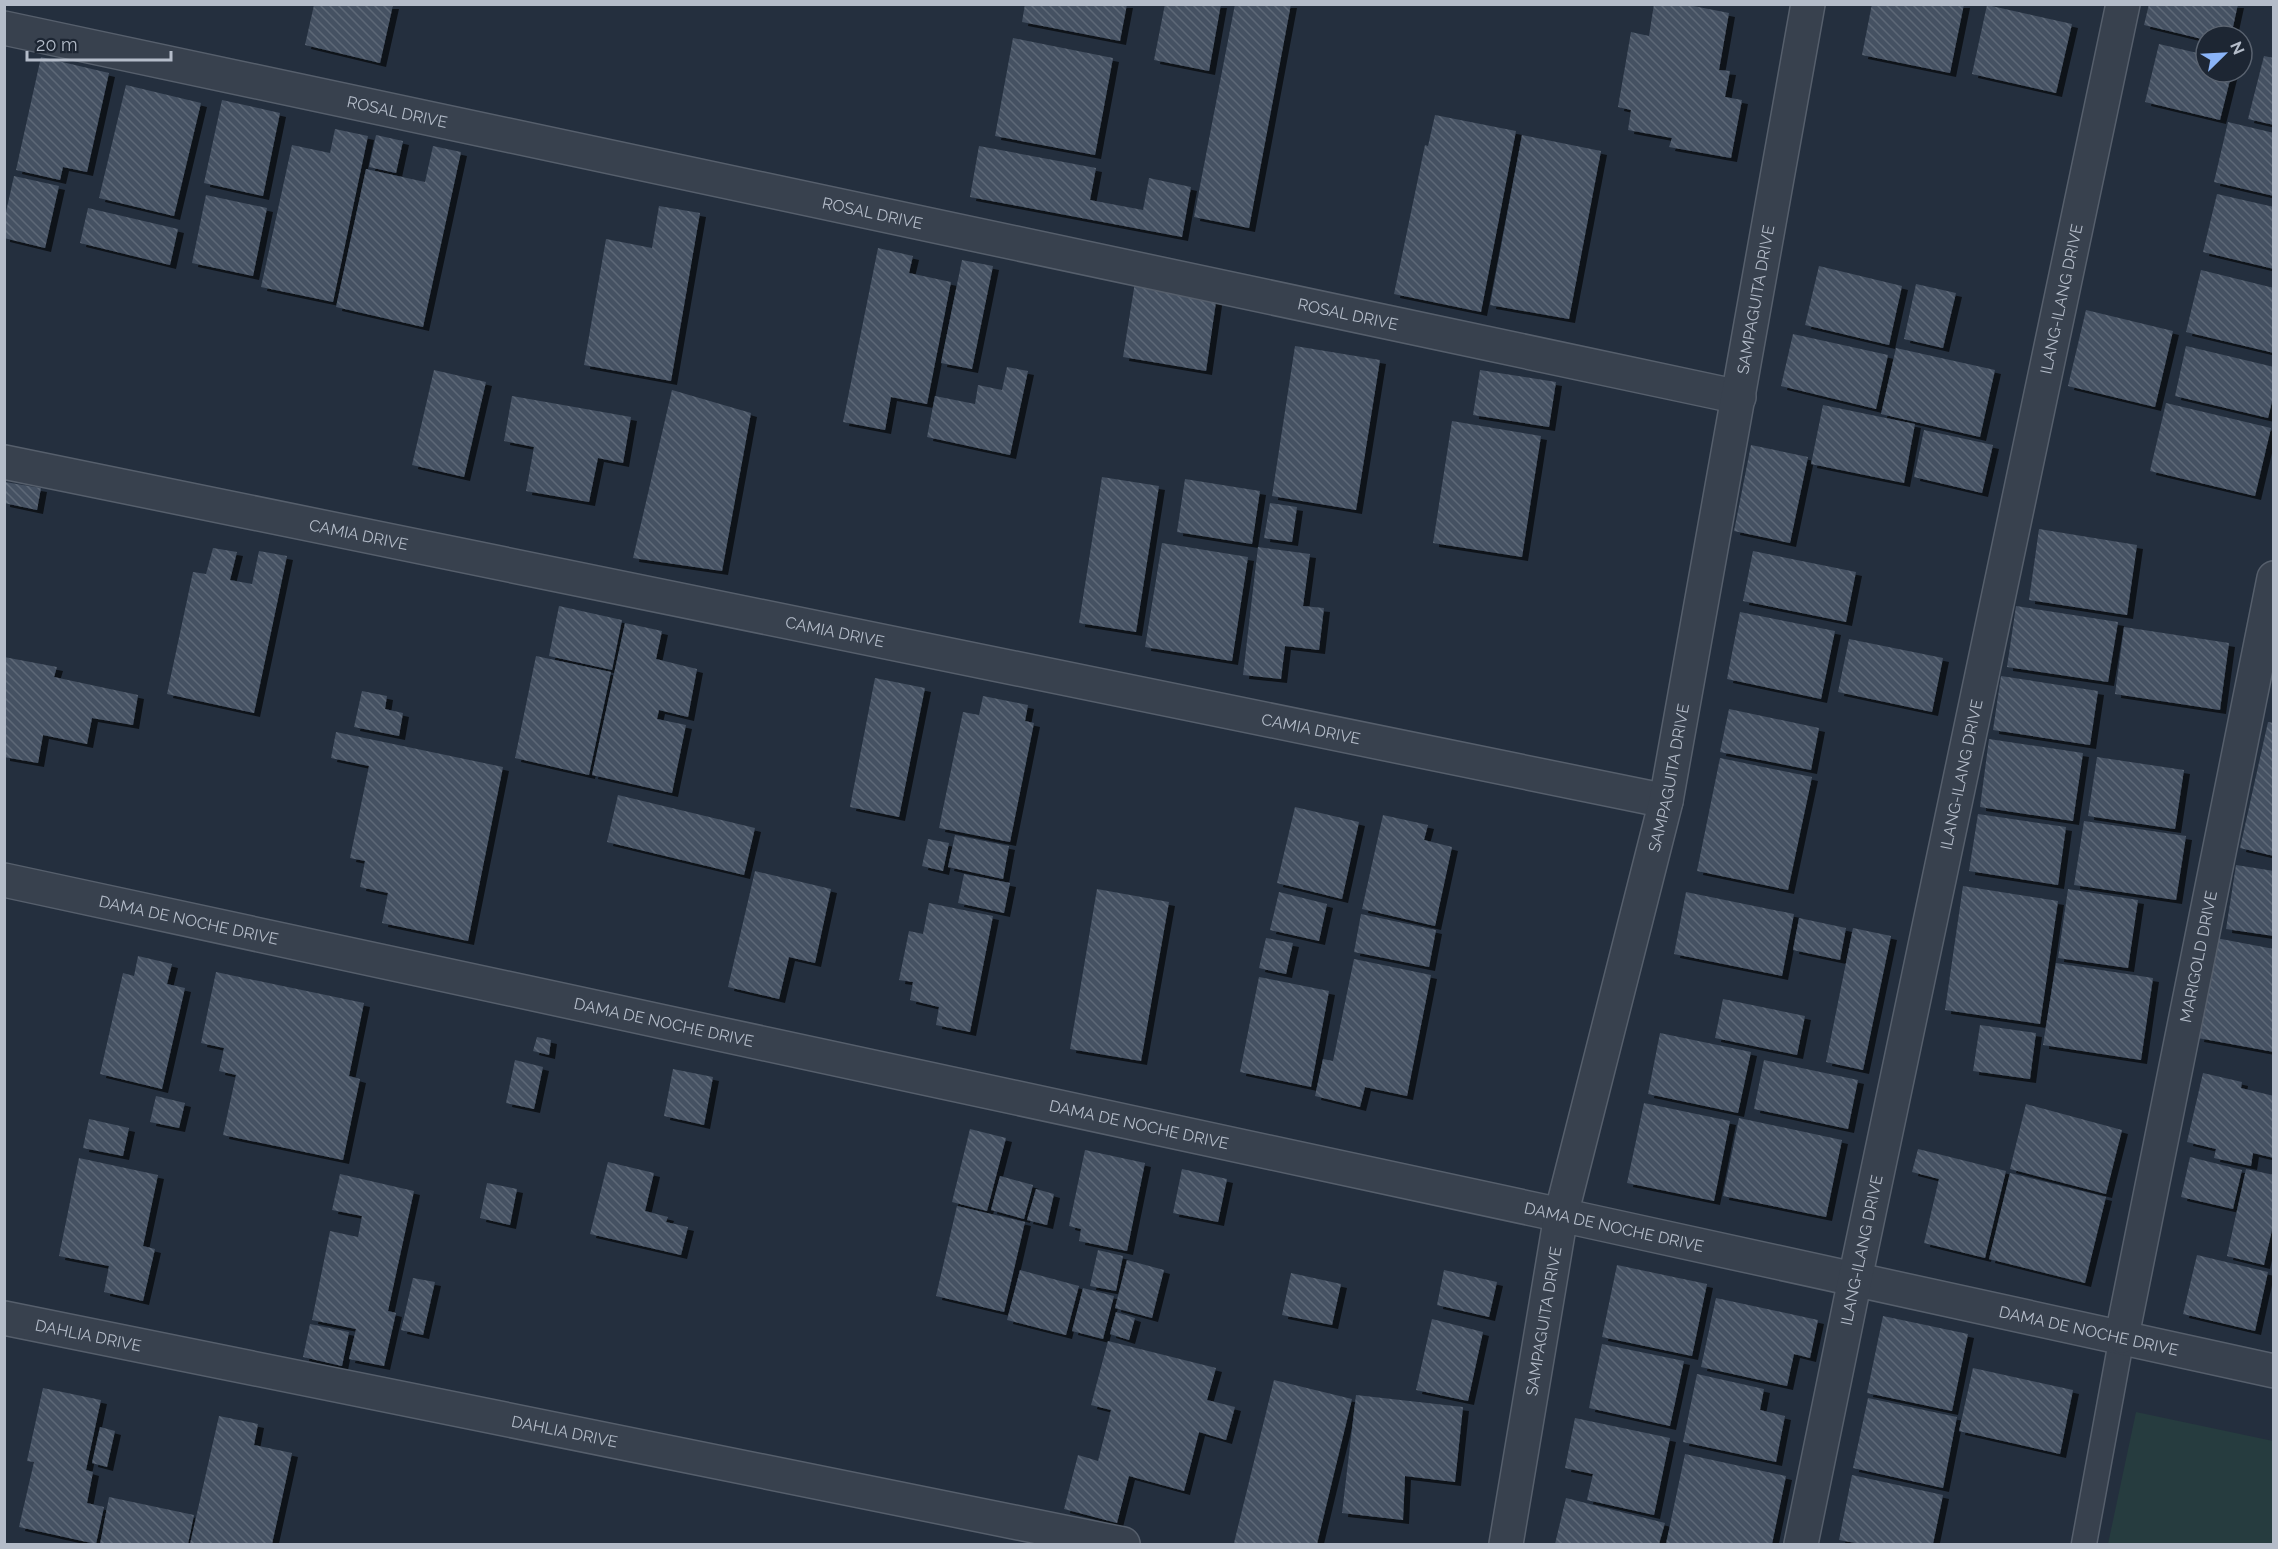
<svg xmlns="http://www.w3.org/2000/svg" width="2278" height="1549" font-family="Raleway,sans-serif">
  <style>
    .grass { fill: #263c3f }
    .building { fill: url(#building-back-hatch); filter: url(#shadow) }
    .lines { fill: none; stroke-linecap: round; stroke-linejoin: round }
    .lane-casing { stroke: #565f6c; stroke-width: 27 }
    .street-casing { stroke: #565f6c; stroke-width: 36 }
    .lane { stroke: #38414e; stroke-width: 24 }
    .street { stroke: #38414e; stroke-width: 33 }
    .labels { text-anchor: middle; stroke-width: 4.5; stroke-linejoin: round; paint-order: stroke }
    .street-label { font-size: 16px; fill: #b4bcc9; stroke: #1d2633 }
  </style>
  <defs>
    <pattern id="building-back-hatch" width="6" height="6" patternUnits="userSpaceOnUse" patternTransform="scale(1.5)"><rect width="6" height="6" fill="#455162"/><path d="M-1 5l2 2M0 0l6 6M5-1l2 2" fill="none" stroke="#5d6877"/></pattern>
    <filter id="shadow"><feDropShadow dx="6" dy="4" stdDeviation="0" flood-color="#0009"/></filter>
  </defs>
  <rect width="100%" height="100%" fill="#242f3e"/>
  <polygon class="grass" points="2136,1412 2273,1441 2273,1544 2108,1544"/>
  <g class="building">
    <polygon points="1025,4 1127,4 1120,41 1022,22"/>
    <polygon points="1165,4 1221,4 1209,71 1154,60"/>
    <polygon points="1235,4 1291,4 1249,228 1194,217"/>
    <polygon points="1654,4 1683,4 1729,13 1719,70 1730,71 1725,97 1742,100 1731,158 1669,147 1672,138 1628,130 1631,110 1618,107 1631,32 1649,36"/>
    <polygon points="1872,4 1964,4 1950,73 1862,55"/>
    <polygon points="2149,4 2238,4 2231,36 2206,36 2206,40 2144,25"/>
    <polygon points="314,5 393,5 380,63 305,45"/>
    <polygon points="1987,5 2072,24 2056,93 1972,74"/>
    <polygon points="1013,38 1113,58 1095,155 995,136"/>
    <polygon points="2159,44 2206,55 2206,72 2232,72 2220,120 2145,102"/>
    <polygon points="2264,56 2274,58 2274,125 2248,119"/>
    <polygon points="41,57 109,73 87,172 63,167 60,180 16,170"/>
    <polygon points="126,85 201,103 174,216 99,198"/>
    <polygon points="222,100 280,113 263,196 204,183"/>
    <polygon points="1435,115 1516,131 1481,312 1394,294 1425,145 1428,146"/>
    <polygon points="2228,122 2274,133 2274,196 2214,182"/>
    <polygon points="335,129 368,136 333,302 261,287 292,145 330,153"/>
    <polygon points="376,135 403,141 396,173 369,167"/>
    <polygon points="1522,135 1601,151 1569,319 1490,305"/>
    <polygon points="433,146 461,152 423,327 336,307 366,169 425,182"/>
    <polygon points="979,146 1096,168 1090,200 1143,210 1149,178 1191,187 1182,237 970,197"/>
    <polygon points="14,176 59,186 45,248 4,238 4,221"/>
    <polygon points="2217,194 2274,207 2274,269 2203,252"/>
    <polygon points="206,195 267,208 253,276 192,263"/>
    <polygon points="659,206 700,213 671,381 584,365 606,239 652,248"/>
    <polygon points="88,208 178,229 170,265 80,243"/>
    <polygon points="878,248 913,256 909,273 951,282 927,404 891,397 885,430 843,422"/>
    <polygon points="962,260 993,266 972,369 941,363"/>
    <polygon points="1819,266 1902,286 1889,345 1805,325"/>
    <polygon points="2201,270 2274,288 2274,353 2186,332"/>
    <polygon points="1135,282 1217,295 1206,371 1123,357"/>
    <polygon points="1916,284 1956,293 1943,348 1904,339"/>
    <polygon points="2086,310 2173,331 2155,407 2068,386"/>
    <polygon points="1793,334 1888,355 1876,409 1781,386"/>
    <polygon points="1295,346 1380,360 1356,510 1272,496"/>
    <polygon points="2186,346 2274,367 2274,393 2268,418 2175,396"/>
    <polygon points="1896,348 1995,370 1980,437 1881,414"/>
    <polygon points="1007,367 1028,371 1010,455 927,437 935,396 975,404 978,385 1002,390"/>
    <polygon points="434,370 486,382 464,477 412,465"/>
    <polygon points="1480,370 1556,382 1549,427 1473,415"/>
    <polygon points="672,390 751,413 722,571 633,558"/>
    <polygon points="512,396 631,417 623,463 598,458 589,502 526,491 534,447 504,441"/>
    <polygon points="2166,403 2271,428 2255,496 2150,471"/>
    <polygon points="1823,405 1915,424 1904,483 1811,464"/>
    <polygon points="1452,421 1541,436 1522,557 1433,543"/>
    <polygon points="1924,430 1993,445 1982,493 1914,477"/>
    <polygon points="1751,445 1808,457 1790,543 1734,531"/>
    <polygon points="1102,477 1159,486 1136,632 1079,623"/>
    <polygon points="1185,479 1260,491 1252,544 1177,532"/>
    <polygon points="5,482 41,488 37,510 4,503"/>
    <polygon points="1270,503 1297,507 1292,542 1264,538"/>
    <polygon points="2039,529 2137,545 2127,615 2029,600"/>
    <polygon points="1162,543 1248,557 1232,661 1145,647"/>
    <polygon points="1258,547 1310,554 1303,606 1324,608 1319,650 1285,646 1281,679 1243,675"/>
    <polygon points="213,548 237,552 230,580 252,584 259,551 287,556 254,713 167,694 193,572 206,574"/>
    <polygon points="1753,551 1856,572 1846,622 1743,601"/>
    <polygon points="559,606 622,620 612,670 549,656"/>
    <polygon points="2016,606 2118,622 2108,682 2007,667"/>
    <polygon points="1740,612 1835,631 1821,699 1727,679"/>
    <polygon points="625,623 662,631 656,659 697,669 688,717 659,710 657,719 686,725 672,793 592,775"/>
    <polygon points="2124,627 2229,643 2220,710 2115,694"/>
    <polygon points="1849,639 1943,658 1932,712 1838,692"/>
    <polygon points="536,656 611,672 589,775 515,758"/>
    <polygon points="4,657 57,667 54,677 138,695 133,725 92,718 87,744 43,735 38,763 4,757"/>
    <polygon points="2001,676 2098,691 2090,745 1993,730"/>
    <polygon points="875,678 925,688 899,817 850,807"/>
    <polygon points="362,691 387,696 385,709 403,713 399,736 354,727"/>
    <polygon points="983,696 1028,705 1025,721 1034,723 1010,842 939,828 963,712 979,715"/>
    <polygon points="1729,709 1819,728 1811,770 1720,752"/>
    <polygon points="2268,722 2274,723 2274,856 2240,848"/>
    <polygon points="336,732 503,767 468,941 382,923 388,893 360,887 365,861 350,858 369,766 331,758"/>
    <polygon points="1989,739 2083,753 2073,821 1980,807"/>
    <polygon points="2097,757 2184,770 2175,829 2088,816"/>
    <polygon points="1720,758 1812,777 1788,890 1697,871"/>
    <polygon points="618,795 755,828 744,875 607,842"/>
    <polygon points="1295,807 1359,822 1342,899 1277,883"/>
    <polygon points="1978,814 2066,827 2058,885 1969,871"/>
    <polygon points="1383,815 1428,825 1424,840 1452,847 1435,926 1362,909"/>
    <polygon points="2084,821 2186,836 2176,900 2074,885"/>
    <polygon points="955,835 1009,846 1003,879 948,867"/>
    <polygon points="928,839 949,843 943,871 922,866"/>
    <polygon points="2236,865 2274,871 2274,936 2226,929"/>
    <polygon points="755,871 831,889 815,963 789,957 779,999 728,987"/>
    <polygon points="964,874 1010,883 1004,913 958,903"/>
    <polygon points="1963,886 2058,901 2040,1024 1945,1010"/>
    <polygon points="1097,889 1169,902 1141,1061 1070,1049"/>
    <polygon points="2068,889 2138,900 2128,968 2058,958"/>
    <polygon points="1279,892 1327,904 1319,941 1270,930"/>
    <polygon points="1686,892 1794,914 1782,976 1674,954"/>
    <polygon points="929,903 993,916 970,1032 936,1025 939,1007 910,1000 913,982 899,980 909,931 923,934"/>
    <polygon points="1361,914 1436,930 1429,967 1354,952"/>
    <polygon points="1799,918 1846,928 1840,960 1793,950"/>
    <polygon points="1853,928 1891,936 1863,1070 1826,1062"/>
    <polygon points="1266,938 1293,943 1286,974 1259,968"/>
    <polygon points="2216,938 2274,949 2274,1052 2198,1038"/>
    <polygon points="138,956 172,964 167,984 185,988 162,1089 100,1074 123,973 134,976"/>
    <polygon points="1354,959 1431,975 1407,1096 1365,1087 1360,1107 1315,1096 1323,1059 1333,1061"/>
    <polygon points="2056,963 2153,978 2141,1060 2043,1045"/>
    <polygon points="216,972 364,1003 349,1076 360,1079 343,1160 223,1135 236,1075 219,1071 224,1048 201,1043"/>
    <polygon points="1259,977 1329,991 1311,1087 1240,1072"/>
    <polygon points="1723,999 1805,1016 1797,1055 1715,1038"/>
    <polygon points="1980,1025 2036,1033 2030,1079 1973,1071"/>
    <polygon points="1660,1033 1751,1052 1738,1113 1648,1094"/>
    <polygon points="537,1037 551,1040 549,1055 533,1051"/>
    <polygon points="515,1060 543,1067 534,1109 506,1103"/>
    <polygon points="1764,1060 1858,1080 1848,1129 1754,1109"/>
    <polygon points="673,1069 713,1077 704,1125 664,1116"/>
    <polygon points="2203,1073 2242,1082 2241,1088 2274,1096 2274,1158 2253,1153 2251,1166 2214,1158 2216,1149 2187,1142"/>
    <polygon points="156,1096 185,1103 179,1128 150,1122"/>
    <polygon points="1644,1103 1730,1121 1714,1201 1627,1183"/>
    <polygon points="2026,1104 2122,1130 2106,1194 2010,1169"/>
    <polygon points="1739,1118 1842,1140 1826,1217 1723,1196"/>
    <polygon points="89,1119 129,1128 123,1156 83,1148"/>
    <polygon points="970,1129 1006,1138 987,1211 952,1202"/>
    <polygon points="1918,1149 2006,1171 1985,1258 1924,1243 1939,1179 1912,1172"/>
    <polygon points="1085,1150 1145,1163 1127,1251 1079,1241 1081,1229 1069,1226"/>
    <polygon points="2190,1157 2242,1170 2233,1209 2181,1197"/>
    <polygon points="79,1158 158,1175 143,1246 155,1249 143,1301 104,1292 109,1266 59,1256"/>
    <polygon points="608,1162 654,1173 645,1211 668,1217 666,1222 688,1227 681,1255 590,1234"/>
    <polygon points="1182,1169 1227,1179 1218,1222 1173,1213"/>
    <polygon points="2246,1169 2274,1175 2274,1221 2264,1265 2227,1256"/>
    <polygon points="2010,1173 2106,1197 2085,1283 1989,1259"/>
    <polygon points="340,1174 414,1191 388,1311 396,1313 384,1366 349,1359 356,1329 312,1320 330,1231 358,1237 362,1216 332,1210"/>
    <polygon points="1000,1176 1033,1185 1024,1219 991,1210"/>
    <polygon points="487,1183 517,1189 510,1225 480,1218"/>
    <polygon points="1036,1189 1054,1194 1047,1225 1027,1220"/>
    <polygon points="957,1206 1025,1222 1004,1312 936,1296"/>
    <polygon points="1098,1250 1123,1256 1116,1291 1090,1286"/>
    <polygon points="2197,1255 2268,1272 2255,1331 2183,1314"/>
    <polygon points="1127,1260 1164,1270 1152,1318 1115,1308"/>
    <polygon points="1617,1265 1707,1284 1692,1356 1602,1337"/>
    <polygon points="1020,1270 1079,1286 1066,1335 1007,1320"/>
    <polygon points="1444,1270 1497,1282 1489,1317 1437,1305"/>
    <polygon points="1291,1273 1341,1284 1332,1325 1282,1315"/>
    <polygon points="413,1278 435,1282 423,1335 401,1330"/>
    <polygon points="1083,1288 1114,1296 1103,1339 1072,1331"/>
    <polygon points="1716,1298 1818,1320 1810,1358 1794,1354 1787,1386 1701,1367"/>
    <polygon points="1116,1312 1135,1318 1129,1340 1110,1334"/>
    <polygon points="1883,1316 1968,1334 1952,1411 1867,1393"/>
    <polygon points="1432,1319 1483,1332 1468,1401 1416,1390"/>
    <polygon points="310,1324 349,1332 342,1366 303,1357"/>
    <polygon points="1108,1341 1216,1368 1207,1400 1235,1407 1226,1440 1199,1432 1184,1491 1129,1476 1117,1523 1064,1509 1078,1455 1098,1461 1111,1410 1091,1405"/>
    <polygon points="1602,1344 1684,1361 1670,1426 1589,1408"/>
    <polygon points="1973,1368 2073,1390 2060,1454 1959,1431"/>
    <polygon points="1697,1374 1764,1389 1760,1410 1785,1416 1776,1462 1683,1442"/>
    <polygon points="1274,1380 1352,1399 1317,1544 1234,1543"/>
    <polygon points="43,1388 101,1400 86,1470 93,1472 87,1503 104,1507 96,1544 19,1527 34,1462 27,1461"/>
    <polygon points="1356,1395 1463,1407 1455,1482 1405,1476 1403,1520 1342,1513"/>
    <polygon points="1868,1398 1957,1417 1943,1488 1853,1468"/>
    <polygon points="219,1416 258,1424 254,1445 292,1453 272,1544 190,1544"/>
    <polygon points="1575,1418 1670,1438 1654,1515 1587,1500 1593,1474 1565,1468"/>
    <polygon points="100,1427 115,1431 107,1467 92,1463"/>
    <polygon points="1685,1454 1786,1476 1772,1544 1666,1544"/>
    <polygon points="1852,1475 1943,1495 1933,1544 1861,1544 1839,1540"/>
    <polygon points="109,1497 194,1515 188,1544 100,1544"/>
    <polygon points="1566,1498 1665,1523 1659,1544 1555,1544"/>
  </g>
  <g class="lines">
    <defs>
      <polyline id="lane" points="2084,1544 2122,1336"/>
      <g id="street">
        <path id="s1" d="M4,28L1739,397"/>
        <path id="s2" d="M4,462L1666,801"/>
        <path id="s3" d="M4,880L1561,1215L2274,1371"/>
        <path id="s4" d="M4,1318L1123,1544"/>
        <path id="s5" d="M2122,1336L2274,578"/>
        <path id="s6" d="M1506,1544L1561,1215L1666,801L1808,4"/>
        <path id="s7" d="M1801,1544L1855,1279L2123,4"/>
      </g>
    </defs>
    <use href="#lane" class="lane-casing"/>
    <use href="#street" class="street-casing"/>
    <use href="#lane" class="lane"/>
    <use href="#street" class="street"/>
  </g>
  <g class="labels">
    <g class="street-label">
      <text dy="6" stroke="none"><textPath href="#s1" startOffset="402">ROSAL DRIVE</textPath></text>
      <text dy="6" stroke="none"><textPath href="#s1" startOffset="888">ROSAL DRIVE</textPath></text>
      <text dy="6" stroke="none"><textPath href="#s6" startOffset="1270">SAMPAGUITA DRIVE</textPath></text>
      <text dy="6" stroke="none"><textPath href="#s7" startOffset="1272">ILANG-ILANG DRIVE</textPath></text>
      <text dy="6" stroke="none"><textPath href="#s1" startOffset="1374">ROSAL DRIVE</textPath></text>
      <text dy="6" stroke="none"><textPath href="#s2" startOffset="362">CAMIA DRIVE</textPath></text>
      <text dy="6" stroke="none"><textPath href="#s2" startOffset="848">CAMIA DRIVE</textPath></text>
      <text dy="6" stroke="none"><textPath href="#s2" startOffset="1334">CAMIA DRIVE</textPath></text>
      <text dy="6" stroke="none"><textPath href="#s7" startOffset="786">ILANG-ILANG DRIVE</textPath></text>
      <text dy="6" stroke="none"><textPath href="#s6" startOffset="784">SAMPAGUITA DRIVE</textPath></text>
      <text dy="6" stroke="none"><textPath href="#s3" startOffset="189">DAMA DE NOCHE DRIVE</textPath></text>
      <text dy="6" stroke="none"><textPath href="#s5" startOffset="387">MARIGOLD DRIVE</textPath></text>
      <text dy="6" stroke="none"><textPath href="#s3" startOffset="675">DAMA DE NOCHE DRIVE</textPath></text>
      <text dy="6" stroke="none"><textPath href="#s3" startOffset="1161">DAMA DE NOCHE DRIVE</textPath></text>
      <text dy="6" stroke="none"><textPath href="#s3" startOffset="1647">DAMA DE NOCHE DRIVE</textPath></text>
      <text dy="6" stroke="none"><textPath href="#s7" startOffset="300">ILANG-ILANG DRIVE</textPath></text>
      <text dy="6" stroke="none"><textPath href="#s6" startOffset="226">SAMPAGUITA DRIVE</textPath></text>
      <text dy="6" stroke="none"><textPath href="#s3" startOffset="2133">DAMA DE NOCHE DRIVE</textPath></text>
      <text dy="6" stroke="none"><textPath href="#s4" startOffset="86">DAHLIA DRIVE</textPath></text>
      <text dy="6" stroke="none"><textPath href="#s4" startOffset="572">DAHLIA DRIVE</textPath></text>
    </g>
  </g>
  <rect width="2278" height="1549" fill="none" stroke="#b4bcc9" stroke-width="12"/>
  <g transform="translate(2224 54) rotate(66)"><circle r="28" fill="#1d2633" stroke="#59626f" stroke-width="1.5"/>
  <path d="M0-4.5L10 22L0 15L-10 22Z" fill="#8ab4f8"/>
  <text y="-9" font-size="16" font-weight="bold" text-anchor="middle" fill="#b4bcc9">N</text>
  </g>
  <path d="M27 51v9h144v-9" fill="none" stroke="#b4bcc9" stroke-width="3"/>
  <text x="36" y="51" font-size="18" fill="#b4bcc9" stroke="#1d2633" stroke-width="4.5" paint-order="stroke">20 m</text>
</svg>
